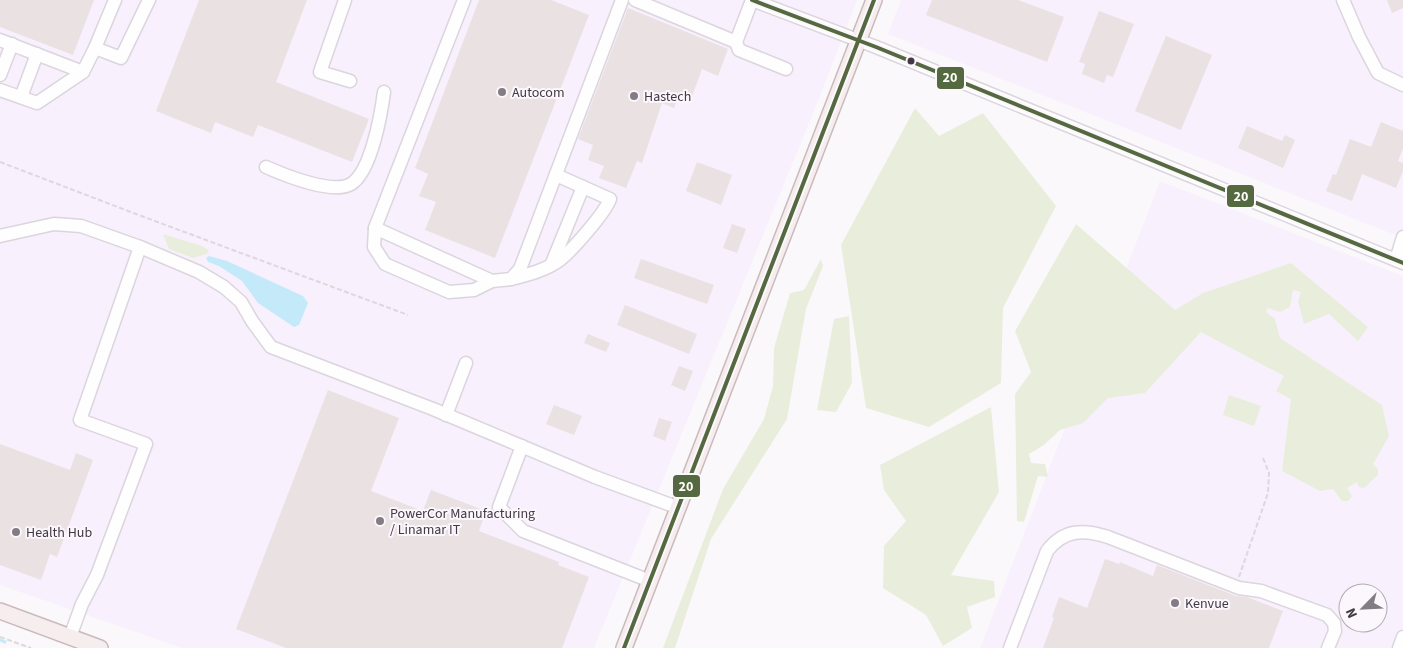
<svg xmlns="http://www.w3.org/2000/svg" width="1403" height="648" font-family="'Source Sans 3',sans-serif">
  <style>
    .industrial { fill: #f8f0fd; fill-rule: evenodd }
    .green { fill: #e9eedc }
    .water { fill: #c4eaf9 }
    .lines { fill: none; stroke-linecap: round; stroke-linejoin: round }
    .stream { stroke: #c4eaf9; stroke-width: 3 }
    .building { fill: #eae1e2 }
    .minor-casing { stroke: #dbd5dd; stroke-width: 15 }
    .major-casing { stroke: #cababb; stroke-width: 18 }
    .path { stroke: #dbd9dc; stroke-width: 2; stroke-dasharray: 5 2.5; stroke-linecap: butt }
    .minor { stroke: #fefeff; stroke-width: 12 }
    .major { stroke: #f6edee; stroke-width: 15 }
    .bus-1-casing { stroke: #fcf7fd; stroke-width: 8 }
    .bus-1 { stroke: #556940; stroke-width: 4 }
    .bus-dot { fill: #423944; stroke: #fcf7fd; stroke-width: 2 }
    .poi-dot { fill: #837c84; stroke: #fcf7fd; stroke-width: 2 }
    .labels { text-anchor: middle; stroke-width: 4; stroke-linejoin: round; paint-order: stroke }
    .poi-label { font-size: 14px; fill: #423944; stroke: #fcf7fd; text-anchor: start }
    .line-badge { stroke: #fcf7fd; stroke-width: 2 }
    .badge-label { font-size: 14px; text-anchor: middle; font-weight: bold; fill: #fff }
  </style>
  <rect width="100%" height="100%" fill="#fbf8fc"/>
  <g class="industrial">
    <polygon points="0,0 857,0 818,101 594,648 182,648 0,585"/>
    <polygon points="901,0 1403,0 1403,238 888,34"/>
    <path d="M1160,181L1403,276V648H980ZM1348,593H1378V623H1348Z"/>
  </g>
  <g class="green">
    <polygon points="915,108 939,136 983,113 1056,206 1003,308 1001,383 929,427 866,408 841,245"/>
    <polygon points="1076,224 1175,310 1203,293 1291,263 1368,327 1358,341 1329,314 1304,324 1298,301 1301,292 1293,290 1290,307 1280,312 1268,308 1266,312 1275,319 1280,338 1382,405 1389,436 1373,464 1378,469 1378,475 1364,488 1359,487 1357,482 1347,488 1352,496 1348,501 1342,501 1333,489 1320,491 1282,471 1291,399 1276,391 1284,376 1201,332 1145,393 1108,398 1083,423 1060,430 1044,445 1029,454 1031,463 1045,464 1048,477 1038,476 1024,522 1017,521 1015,394 1031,372 1015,331"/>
    <polygon points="163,234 202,246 209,250 207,254 193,258 169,249"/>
    <polygon points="821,259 823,266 806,309 787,419 711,539 675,648 663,648 723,489 764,419 773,386 774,348 790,293 804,290"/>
    <polygon points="849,316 852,383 836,412 817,410 834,319"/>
    <polygon points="1229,395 1261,406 1254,426 1223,415"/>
    <polygon points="991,407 999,492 951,575 994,581 995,597 967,607 972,628 943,646 926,615 883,588 884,546 906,521 884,490 880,465"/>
  </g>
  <polygon class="water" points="209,256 227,261 303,296 308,303 299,325 294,327 258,303 242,281 219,266 208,262 206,258"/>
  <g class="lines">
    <polyline class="stream" points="0,640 5,642"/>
  </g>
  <g class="building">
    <polygon points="0,0 94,0 73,55 0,27"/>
    <polygon points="199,0 307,0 276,82 369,119 352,162 258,125 253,137 215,122 211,133 156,111"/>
    <polygon points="479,0 551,0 589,15 495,258 425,230 436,202 419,196 428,174 415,168"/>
    <polygon points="932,0 1018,0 1064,17 1047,62 926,15"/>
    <polygon points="1387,0 1403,0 1403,8 1392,13"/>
    <polygon points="628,8 728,49 718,76 702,69 691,99 679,94 674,108 662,103 642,163 637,161 626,188 599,178 604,166 588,160 593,145 578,139"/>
    <polygon points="1099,11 1134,24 1113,77 1107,75 1104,83 1082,74 1085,64 1079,62"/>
    <polygon points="1166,36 1212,55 1181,130 1135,111"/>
    <polygon points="1381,122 1403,131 1403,148 1398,161 1403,163 1403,171 1396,188 1362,174 1352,201 1326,191 1333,174 1336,175 1350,139 1371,147"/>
    <polygon points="1247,126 1282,141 1285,135 1295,140 1283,168 1238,148"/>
    <polygon points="697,162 732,175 721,205 686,191"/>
    <polygon points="732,224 746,229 737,253 723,248"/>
    <polygon points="641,259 714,285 707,304 634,278"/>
    <polygon points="625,305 697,334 689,354 617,325"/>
    <polygon points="588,334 610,343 606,352 584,343"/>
    <polygon points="679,366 693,371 685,391 671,385"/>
    <polygon points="328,390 399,418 371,491 423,511 431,490 486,511 479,531 559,562 558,565 589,577 562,648 286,648 236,629"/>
    <polygon points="554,405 582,416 574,435 546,424"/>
    <polygon points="659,418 672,422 665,441 653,436"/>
    <polygon points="0,444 70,470 76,453 93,460 57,557 50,554 41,580 0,565"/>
    <polygon points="1105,559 1119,564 1120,562 1153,576 1157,565 1236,596 1247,597 1283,611 1269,648 1043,648 1054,618 1052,617 1059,597 1087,608"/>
  </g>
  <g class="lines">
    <defs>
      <g id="minor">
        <polyline points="345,0 320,72 350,81"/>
        <polyline points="464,0 375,228 492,281 511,279 520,269 622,0"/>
        <polyline points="635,0 736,42 739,50 786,69"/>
        <polyline points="752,0 876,47 1403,263"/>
        <polyline points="1343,0 1359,37 1378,73 1403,85"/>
        <polyline points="0,40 83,72"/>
        <polyline points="736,42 752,0"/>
        <polyline points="95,48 121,58 149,0"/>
        <polyline points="0,75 12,44"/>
        <polyline points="0,90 37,103 83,72 95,48 115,0"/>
        <polyline points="21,97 37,54"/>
        <path d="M266,167C284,175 333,195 351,184C371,172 381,115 384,92"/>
        <polyline points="375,228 374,247 385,264 449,292 474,290 492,281"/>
        <polyline points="0,236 54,224 81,226 140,247 199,272 224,287 241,302 252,321 271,347 433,409 595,477 679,508"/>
        <polyline points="1396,260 1403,237"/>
        <polyline points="552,263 583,187"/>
        <path d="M511,279C527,275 547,270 561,259C573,249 605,213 610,199L556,175"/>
        <polyline points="446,415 466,363"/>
        <polyline points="522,446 499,507 523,531 650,581"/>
        <polyline points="70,637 82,604 97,575 146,444 80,420 140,247"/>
        <path d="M1010,648L1047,551C1064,529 1084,529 1108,537L1239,588L1261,591L1327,615L1334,623L1335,631L1328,648"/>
        <polyline points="1399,648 1403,637"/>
      </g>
      <g id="major">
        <polyline points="0,611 100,648"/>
        <polyline points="624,648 874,0"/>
      </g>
    </defs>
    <use href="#minor" class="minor-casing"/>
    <use href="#major" class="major-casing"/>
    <g class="path">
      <polyline points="0,162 136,214 408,315"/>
      <polyline points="1239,577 1268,493 1269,473 1263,458"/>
      <polyline points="0,637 31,648"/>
    </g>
    <use href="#minor" class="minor"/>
    <use href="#major" class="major"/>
    <defs>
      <g id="bus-1">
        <polyline points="752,0 876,47 1403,263"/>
        <polyline points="624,648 874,0"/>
      </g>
    </defs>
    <use href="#bus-1" class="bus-1-casing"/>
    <use href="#bus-1" class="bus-1"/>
  </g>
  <circle class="bus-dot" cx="911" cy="61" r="4.5"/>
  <g class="poi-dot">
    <circle cx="502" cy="92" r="5"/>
    <circle cx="634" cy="96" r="5"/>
    <circle cx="380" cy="521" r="5"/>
    <circle cx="16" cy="532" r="5"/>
    <circle cx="1175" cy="603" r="5"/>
  </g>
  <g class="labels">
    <g class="poi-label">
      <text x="512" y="97">Autocom</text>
      <text x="644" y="101">Hastech</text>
      <text x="390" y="518">PowerCor Manufacturing<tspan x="390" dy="16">/ Linamar IT</tspan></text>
      <text x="26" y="537">Health Hub</text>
      <text x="1185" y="608">Kenvue</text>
    </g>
  </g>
  <g class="line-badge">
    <rect x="936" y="66" width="29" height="24" rx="5" fill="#556940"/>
    <rect x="1226" y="184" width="29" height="24" rx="5" fill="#556940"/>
    <rect x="672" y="474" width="29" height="24" rx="5" fill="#556940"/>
  </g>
  <g class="badge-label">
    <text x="950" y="82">20</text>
    <text x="1241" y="201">20</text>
    <text x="686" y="491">20</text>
  </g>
  <g transform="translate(1363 608) rotate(246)"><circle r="24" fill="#fcf7fd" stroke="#b2abb3"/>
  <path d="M0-4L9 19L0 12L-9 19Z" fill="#837c84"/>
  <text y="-8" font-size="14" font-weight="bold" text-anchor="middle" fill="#423944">N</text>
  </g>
</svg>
